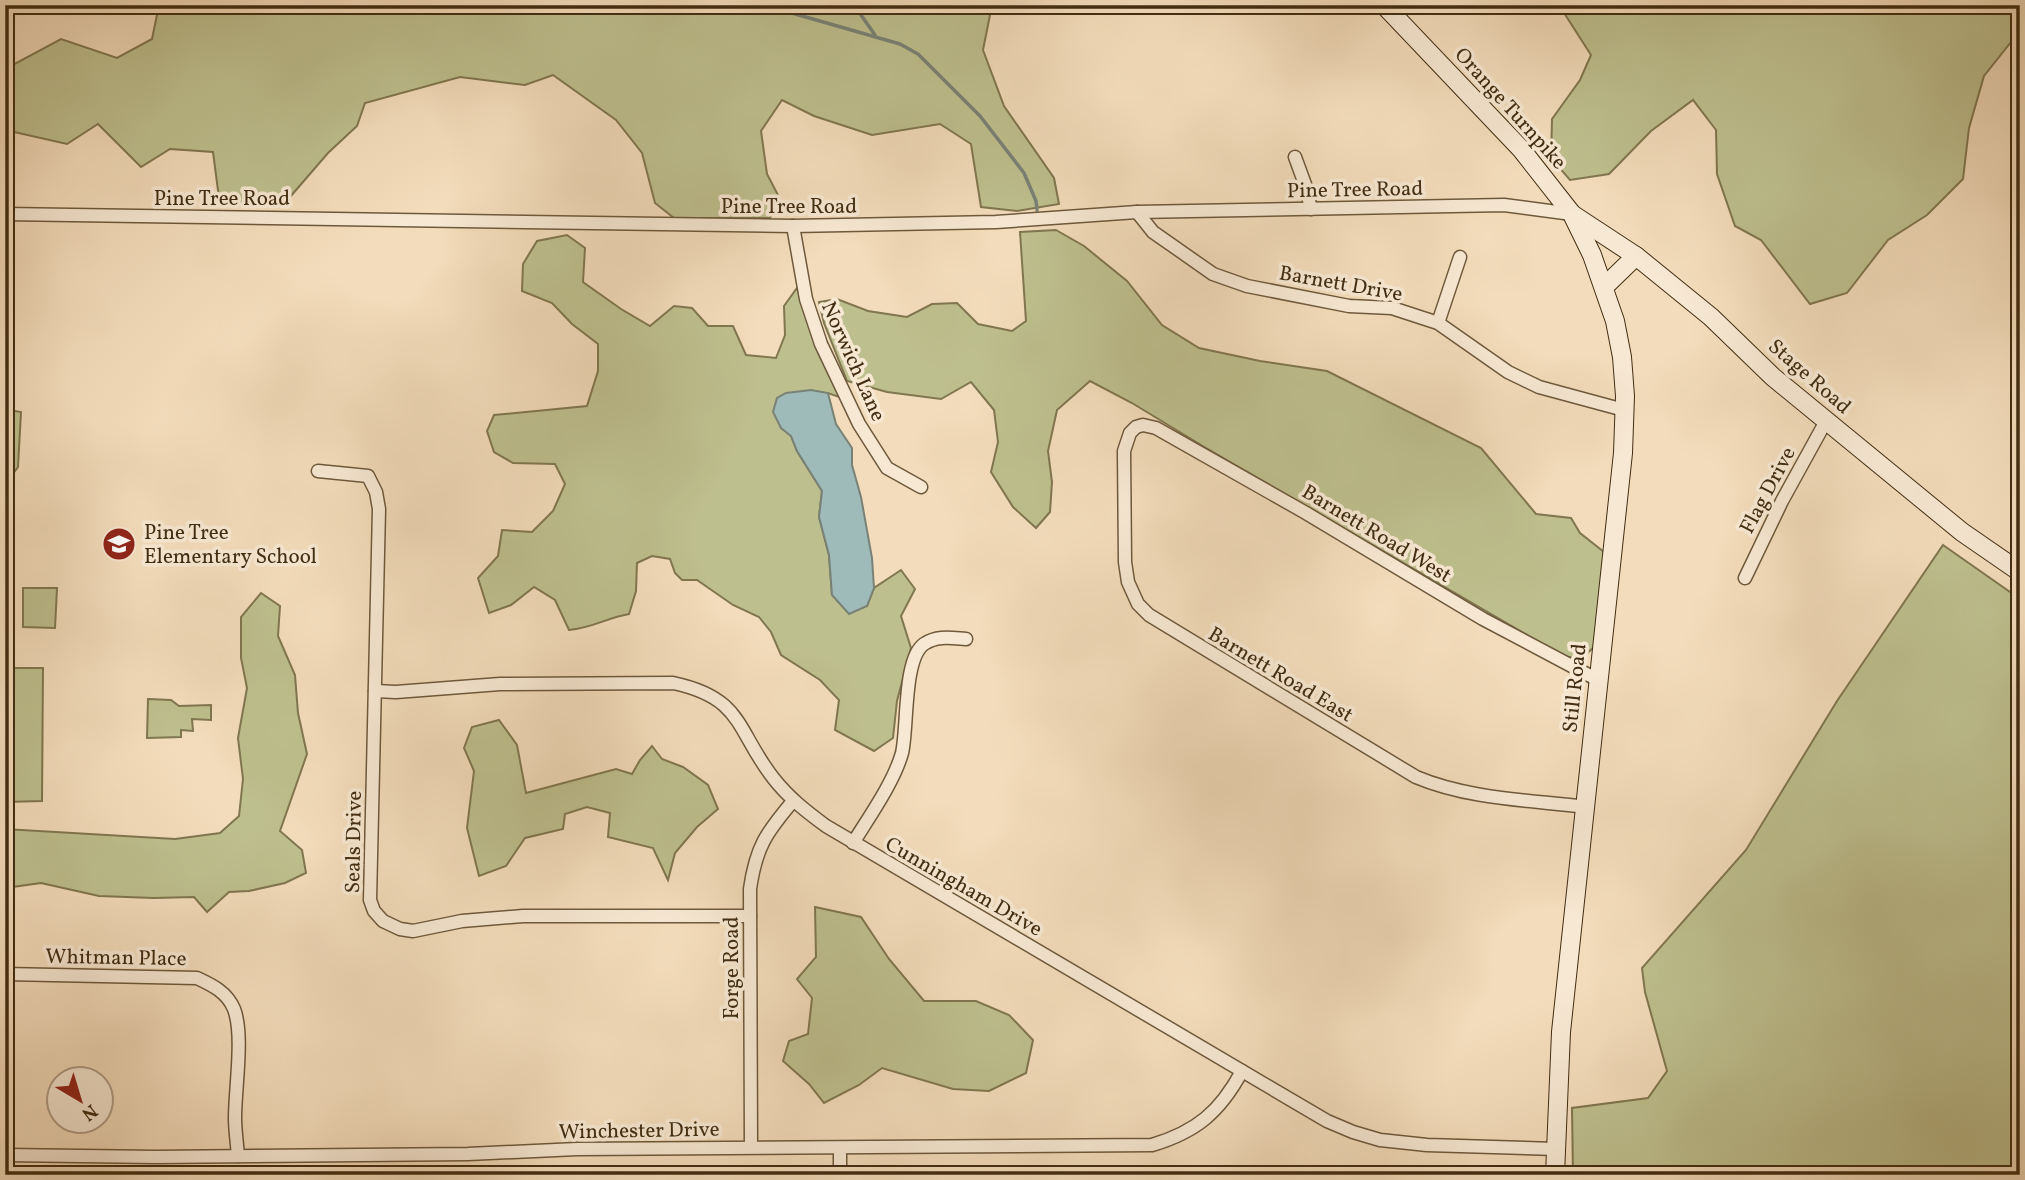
<svg xmlns="http://www.w3.org/2000/svg" width="2025" height="1180" font-family="Vollkorn,serif">
  <style>
    .green { fill: #bebf8e; stroke: #807650; stroke-width: 2 }
    .water { fill: #9ebab9; stroke: #798276; stroke-width: 2 }
    .lines { fill: none; stroke-linecap: round; stroke-linejoin: round }
    .stream { stroke: #798276; stroke-width: 3.5 }
    .street-casing { stroke: #6e593c; stroke-width: 15 }
    .secondary-casing { stroke: #422d12; stroke-width: 20 }
    .street { stroke: #f7e8d3; stroke-width: 12 }
    .secondary { stroke: #f7e8d3; stroke-width: 18 }
    .labels { text-anchor: middle; stroke-width: 7; stroke-linejoin: round; paint-order: stroke }
    .street-label { font-size: 21px; fill: #422d12; stroke: #f7e8d3 }
    .poi-label { font-size: 21px; fill: #422d12; stroke: #f7e8d3; text-anchor: start }
  </style>
  <rect width="100%" height="100%" fill="#f3dcbb"/>
  <filter id="stains"><feTurbulence type="fractalNoise" baseFrequency=".00286" numOctaves="4"/><feColorMatrix values="0 0 0 0 .2 0 0 0 0 .09 0 0 0 0 .02 0 0 0 .5 -.17"/></filter>
  <radialGradient id="worn" r=".72"><stop offset=".6" stop-color="#630" stop-opacity="0"/><stop offset="1" stop-color="#630" stop-opacity=".3"/></radialGradient>
  <g class="green">
    <polygon points="159,5 992,5 983,50 1004,106 1054,178 1059,204 1017,211 981,207 971,144 940,124 872,135 814,116 782,100 761,131 767,174 779,197 770,218 674,218 655,203 642,153 616,120 553,75 525,85 460,77 365,103 357,126 328,153 290,197 257,206 219,198 213,152 170,149 141,167 98,124 67,144 5,130 5,69 61,39 117,58 152,39"/>
    <polygon points="1559,5 2020,5 2020,34 2015,37 1984,76 1969,128 1963,179 1927,215 1888,240 1847,293 1810,304 1761,240 1735,226 1717,174 1716,130 1693,100 1651,131 1609,174 1570,180 1551,158 1552,119 1580,80 1591,55"/>
    <polygon points="1056,230 1084,246 1127,281 1162,325 1199,348 1260,361 1327,371 1481,448 1536,514 1571,518 1580,533 1604,552 1594,647 1581,659 1563,656 1206,448 1132,403 1090,381 1057,410 1048,451 1052,482 1050,512 1036,528 1013,507 991,472 998,442 994,410 971,382 941,399 887,392 847,381 824,323 819,302 837,299 868,311 907,317 932,304 957,303 978,324 1012,331 1026,321 1020,232"/>
    <path d="M567,235L585,248L583,282L621,309L650,326L674,306L692,308L708,326H733L746,355L776,358L785,335L784,306L797,288L822,358L842,398L828,393L781,427L791,436L797,451L822,491L819,517L829,555L832,595L867,606L874,588L901,570L915,589L901,616L911,648L897,701L893,738L874,751L835,730L839,700L820,680L781,655L771,632L759,617L733,605L697,580H682L675,573L670,559L652,556L637,563L636,591L629,614C606,618 593,628 569,630L555,600L534,587L511,605L489,613L478,578L498,556L502,530L532,532L553,511L565,484L555,464L513,463L494,452L487,431L494,415L587,406L598,371V344L572,324L552,303L522,291L523,264L537,241Z"/>
    <polygon points="9,410 21,412 18,467 10,478 5,478 5,411"/>
    <polygon points="1943,545 2020,599 2020,1175 1573,1175 1572,1108 1648,1098 1667,1071 1645,992 1642,968 1746,850 1837,701"/>
    <polygon points="23,588 57,588 55,628 23,627"/>
    <polygon points="261,593 280,606 278,636 295,675 298,713 307,754 280,831 302,850 306,873 285,883 249,891 229,892 207,912 194,897 154,898 99,896 41,883 5,888 5,829 175,839 220,833 239,816 243,779 238,738 247,688 241,658 241,617"/>
    <polygon points="5,668 43,668 42,801 5,802"/>
    <polygon points="148,699 171,700 179,706 211,705 211,720 192,719 193,731 181,730 181,737 147,738"/>
    <polygon points="499,720 517,745 526,793 616,769 632,774 640,760 652,746 662,759 683,767 708,785 718,809 697,827 675,853 668,880 653,848 608,837 610,813 587,807 565,814 563,829 525,838 506,866 479,876 467,828 474,771 464,748 472,727"/>
    <polygon points="815,907 861,917 889,959 924,1001 976,1001 1009,1015 1033,1040 1026,1073 989,1091 953,1089 882,1068 859,1085 824,1103 809,1084 783,1061 789,1041 808,1034 812,998 797,979 816,957"/>
  </g>
  <polygon class="water" points="811,390 828,393 836,424 852,448 852,465 861,497 872,558 874,588 867,606 849,614 832,595 829,555 819,517 822,491 797,451 791,436 781,428 773,412 777,398 786,393"/>
  <g class="lines">
    <g class="stream">
      <polyline points="764,5 900,44 918,54 980,116 1024,173 1036,201 1037,210"/>
      <polyline points="793,5 798,14"/>
      <polyline points="854,5 875,35"/>
    </g>
    <defs>
      <g id="street">
        <polyline points="1295,157 1306,187 1311,209"/>
        <polyline points="1137,212 1153,232 1213,274 1247,286 1349,306 1392,308 1438,323 1508,372 1539,387 1624,410"/>
        <polyline points="5,214 793,226 996,222 1137,212 1504,205 1572,214"/>
        <polyline points="793,226 806,299 821,344 859,424 887,468 921,487"/>
        <polyline points="1438,323 1460,257"/>
        <polyline points="318,471 368,476 376,492 379,509 370,900 374,911 383,921 400,929 413,931 462,921 523,916 750,916"/>
        <polyline points="1745,578 1782,501 1826,421"/>
        <path d="M375,691L396,692L500,684L673,683C744,698 736,731 774,779C789,798 807,812 826,826L1327,1121L1353,1132L1380,1140L1427,1145L1556,1149"/>
        <path d="M1585,807C1529,800 1468,799 1416,777L1149,615L1138,604L1128,582L1125,562L1124,451L1130,433L1136,427L1143,425L1156,428L1306,513L1483,619L1598,680"/>
        <path d="M853,843C869,817 894,782 902,753C908,728 903,659 924,644C937,635 952,638 966,639"/>
        <path d="M5,974L197,978C212,985 227,992 234,1009C244,1035 235,1088 235,1118C235,1130 237,1143 238,1156"/>
        <path d="M751,1147L750,889C756,847 766,833 793,801"/>
        <polyline points="840,1148 840,1175"/>
        <path d="M5,1155L156,1157L468,1154L577,1149L1152,1145C1196,1132 1220,1112 1242,1071"/>
      </g>
      <g id="secondary">
        <polyline points="1384,5 1521,149 1572,214 1592,255 1615,321 1622,357 1625,396 1623,453 1561,1032 1555,1175"/>
        <polyline points="1572,214 1636,256 1711,317 1773,377 1962,532 2020,572"/>
        <polyline points="1604,287 1636,256"/>
      </g>
    </defs>
    <use href="#street" class="street-casing"/>
    <use href="#secondary" class="secondary-casing"/>
    <use href="#street" class="street"/>
    <use href="#secondary" class="secondary"/>
  </g>
  <defs>
    <symbol id="school-disc" viewBox="-11 -11 22 22"><circle r="9.5" fill="#8f2418" stroke="#f7e8d3"/><path d="M0-5L7-2L0 1L-7-2ZM-4 1L0 2.5L4 1V4Q0 6-4 4Z" fill="#fff"/></symbol>
  </defs>
  <g fill-rule="evenodd">
    <use href="#school-disc" x="100" y="525" width="38" height="38"/>
  </g>
  <g class="labels">
    <g class="street-label">
      <text transform="translate(1511 108) rotate(48)" y="7">Orange Turnpike</text>
      <text transform="translate(1355 189) rotate(-1)" y="7">Pine Tree Road</text>
      <text x="222" y="205">Pine Tree Road</text>
      <text x="789" y="213">Pine Tree Road</text>
      <text transform="translate(1341 283) rotate(10)" y="7">Barnett Drive</text>
      <text transform="translate(854 361) rotate(66)" y="7">Norwich Lane</text>
      <text transform="translate(1810 376) rotate(41)" y="7">Stage Road</text>
      <text transform="translate(1767 490) rotate(-62)" y="7">Flag Drive</text>
      <text transform="translate(1377 533) rotate(31)" y="7">Barnett Road West</text>
      <text transform="translate(1281 674) rotate(31)" y="7">Barnett Road East</text>
      <text transform="translate(1574 688) rotate(-84)" y="7">Still Road</text>
      <text transform="translate(353 842) rotate(-89)" y="7">Seals Drive</text>
      <text transform="translate(964 886) rotate(30)" y="7">Cunningham Drive</text>
      <text transform="translate(116 957) rotate(1)" y="7">Whitman Place</text>
      <text transform="translate(731 968) rotate(-90)" y="7">Forge Road</text>
      <text transform="translate(639 1130) rotate(-1)" y="7">Winchester Drive</text>
    </g>
    <g class="poi-label">
      <text x="144" y="539">Pine Tree<tspan x="144" dy="24">Elementary School</tspan></text>
    </g>
  </g>
  <rect width="2025" height="1180" fill="none" stroke="#f3dcbb" stroke-width="28"/>
  <rect x="7" y="7" width="2011" height="1166" fill="none" stroke="#422d12" stroke-width="3.5"/>
  <rect x="14" y="14" width="1997" height="1152" fill="none" stroke="#422d12" stroke-width="2"/>
  <g transform="translate(80 1100) rotate(142)"><circle r="33" fill="#f7e8d3" stroke="#af9d86" stroke-width="2"/>
  <path d="M0-5L12 26L0 18L-12 26Z" fill="#8f2418"/>
  <text y="-10" font-size="19" font-weight="bold" text-anchor="middle" fill="#422d12">N</text>
  </g>
  <rect width="100%" height="100%" filter="url(#stains)"/>
  <rect width="100%" height="100%" fill="url(#worn)"/>
</svg>
